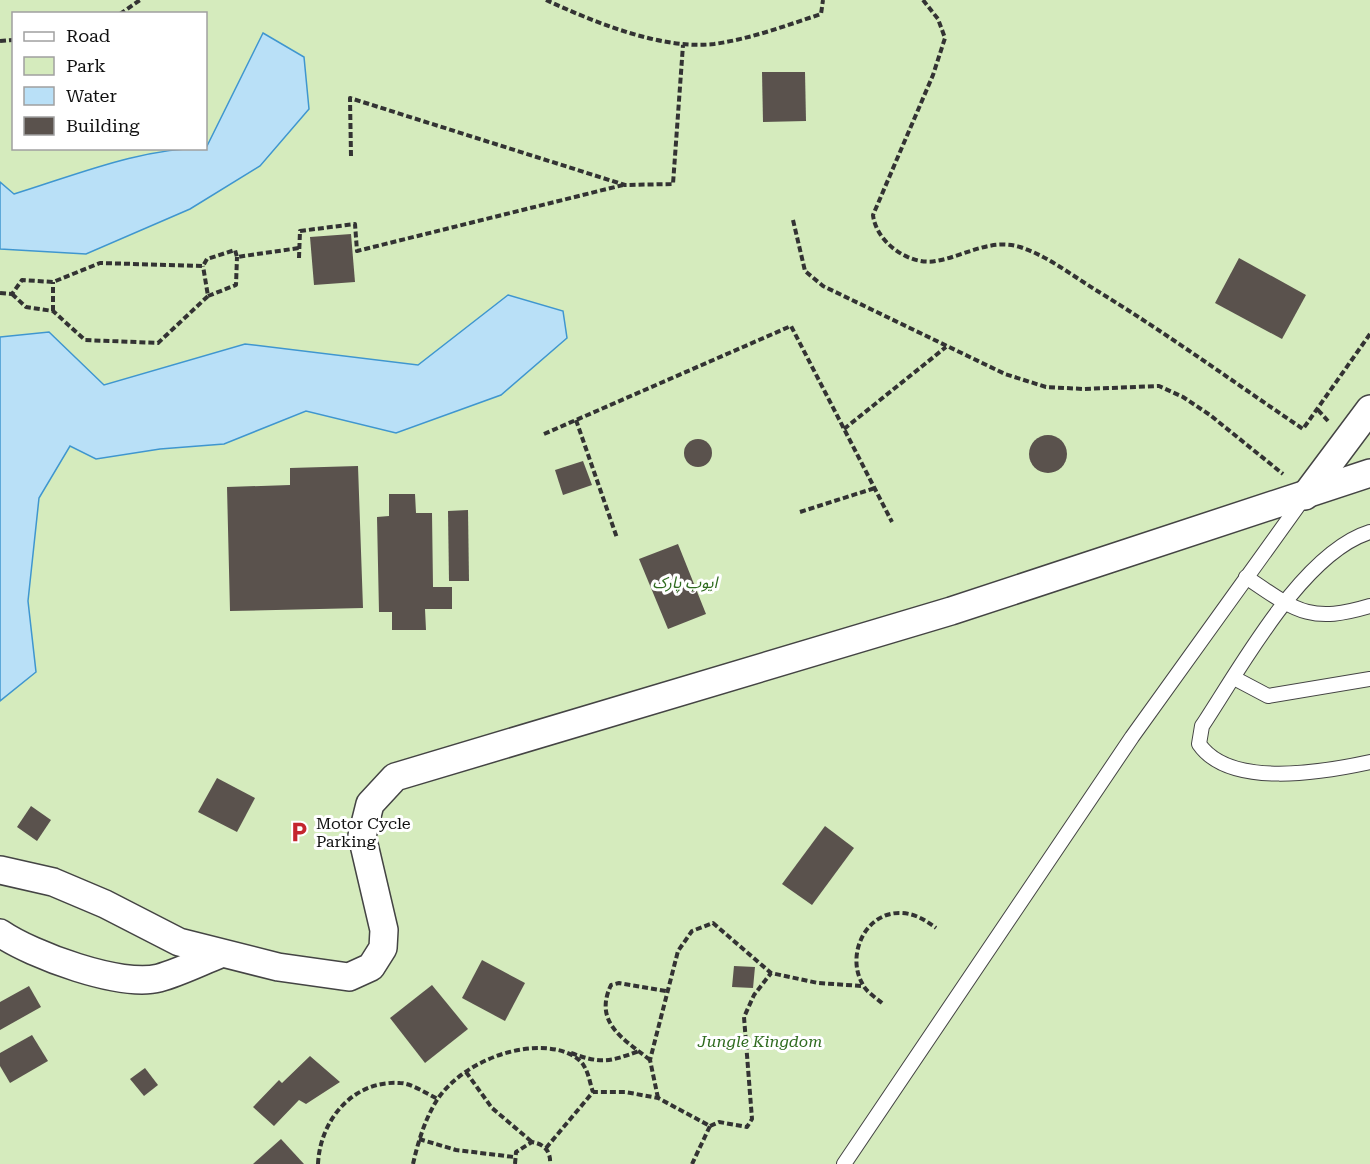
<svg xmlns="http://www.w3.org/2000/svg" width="1370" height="1164" font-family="'Roboto Serif','Noto Sans Arabic',serif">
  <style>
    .green { fill: #d5ebbd; fill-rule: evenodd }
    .water { fill: #b9e0f7; stroke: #3f96cf; stroke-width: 1.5 }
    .building { fill: #5a524d }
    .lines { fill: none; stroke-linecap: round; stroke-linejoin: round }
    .lane-casing { stroke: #444; stroke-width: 16 }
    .street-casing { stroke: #444; stroke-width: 30 }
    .path { stroke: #333; stroke-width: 4; stroke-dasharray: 6 3; stroke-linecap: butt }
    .lane { stroke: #fff; stroke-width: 14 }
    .street { stroke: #fff; stroke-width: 27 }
    .labels { text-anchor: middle; stroke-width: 6; stroke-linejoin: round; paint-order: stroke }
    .park-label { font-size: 16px; font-style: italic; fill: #2f6b1f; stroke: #fff }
    .poi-label { font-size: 16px; fill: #111; stroke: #fff; text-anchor: start }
  </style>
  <rect width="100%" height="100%" fill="#fffdf5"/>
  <path class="green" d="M0,0H1370V1164H0ZM14,14H206V148H14Z"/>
  <g class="water">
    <path d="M263,33L304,57L309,109L260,166L190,209L86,254L0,249V182L14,194C76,175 140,148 206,148Z"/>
    <polygon points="508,295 563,311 567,338 501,395 396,433 306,411 224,444 160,449 96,459 70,446 39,498 28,601 36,672 0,701 0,337 49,332 104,385 245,344 418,365"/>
  </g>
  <g class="building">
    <polygon points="762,72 805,72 806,121 763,122"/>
    <polygon points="351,234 355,282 314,285 310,237"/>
    <polygon points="1239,258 1306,295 1282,339 1215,303"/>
    <circle cx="1048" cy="454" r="19"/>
    <circle cx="698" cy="453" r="14"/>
    <polygon points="583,461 592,485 563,495 555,470"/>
    <polygon points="358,466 363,608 230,611 227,487 290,485 290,468"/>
    <polygon points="389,494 415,494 416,513 432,513 433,587 452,587 452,609 425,609 426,630 392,630 392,612 379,612 377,517 389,516"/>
    <polygon points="468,510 469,581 449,581 448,511"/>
    <polygon points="678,544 706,614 668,629 639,559"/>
    <polygon points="217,778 255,798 237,832 198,812"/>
    <polygon points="31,806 51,820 37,841 17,827"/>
    <polygon points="825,826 854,848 812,905 782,884"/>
    <polygon points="482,960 525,983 505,1021 462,998"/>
    <polygon points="734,966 755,967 753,988 732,987"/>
    <polygon points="432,985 468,1029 425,1063 390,1018"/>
    <polygon points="29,986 41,1007 0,1030 0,1002"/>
    <polygon points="32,1035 48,1061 10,1083 0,1066 0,1053"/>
    <polygon points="310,1056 340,1082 306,1104 299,1100 274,1126 253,1107 279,1080 282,1083"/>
    <polygon points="145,1068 158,1085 144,1096 130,1079"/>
    <polygon points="281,1139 304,1164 253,1164"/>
  </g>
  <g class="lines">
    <defs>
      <g id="lane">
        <path d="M1370,532C1302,553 1240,669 1202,726L1199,744C1230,789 1324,772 1370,762"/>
        <path d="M1246,577C1296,611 1310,624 1370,606"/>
        <polyline points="1234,678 1268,696 1370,679"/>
        <polyline points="844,1164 1132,737 1303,499"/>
      </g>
      <g id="street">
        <polyline points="1305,496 1370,409"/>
        <polyline points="0,870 53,882 105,904 179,942 278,967 349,977 371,967 383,948 384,930 362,836 370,804 395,777 951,611 1370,473"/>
        <path d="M0,933C32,955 121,988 159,978C180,972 200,962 220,954"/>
      </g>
    </defs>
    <use href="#lane" class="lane-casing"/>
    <use href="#street" class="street-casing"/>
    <g class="path">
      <path d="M546,0C594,22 661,50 714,44C750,39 785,26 821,14L823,0"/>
      <path d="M923,0L938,19L945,38L933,75L873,215C876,242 909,266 936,261C965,256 990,238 1020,247C1048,256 1074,277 1099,292C1169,335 1235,383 1303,429L1370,334"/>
      <polyline points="120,14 140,0"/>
      <polyline points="0,41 14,40"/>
      <polyline points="351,156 350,98 625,185 673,184 683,45"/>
      <polyline points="793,220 805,271 823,286 1005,374 1046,387 1084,389 1159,386 1183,397 1210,415 1283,474"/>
      <polyline points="299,258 300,231 355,224 357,251 623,185"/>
      <polyline points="0,293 12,294 22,280 53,282 100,263 203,266 207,259 235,250 237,257 299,248"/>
      <polyline points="12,294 26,307 53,311 85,340 158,343 208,296 203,266"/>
      <polyline points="208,296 236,285 237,257"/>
      <polyline points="53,311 53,282"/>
      <polyline points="1318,410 1328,421"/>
      <polyline points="576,420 617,538"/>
      <polyline points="844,429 946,347"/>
      <polyline points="544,434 791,326 892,522"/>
      <polyline points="800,512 875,488"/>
      <path d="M882,1003C875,997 865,991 862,983C846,954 866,911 902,913C916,914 925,920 936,928"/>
      <path d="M571,1053C601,1064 609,1062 639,1051"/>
      <path d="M650,1060C624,1039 593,1023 611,985L619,983L666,991"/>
      <polyline points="466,1072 492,1108 532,1142"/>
      <polyline points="658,1098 650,1060 678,951 692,931 713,923 771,973 818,983 862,986"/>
      <polyline points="710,1126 719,1122 747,1127 752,1119 744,1017 754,995 771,973"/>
      <polyline points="419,1139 456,1150 514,1157"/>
      <polyline points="546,1148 593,1092 625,1092 658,1098 710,1126 692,1164"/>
      <path d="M318,1164C320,1120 353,1080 400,1083C411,1083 427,1094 438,1099"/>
      <path d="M413,1164C418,1142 425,1119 437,1100C461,1064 517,1041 558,1050C567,1052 579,1057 584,1066C589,1074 590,1084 593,1092"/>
      <path d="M515,1164L516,1152L532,1142C544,1144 551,1151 550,1164"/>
    </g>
    <use href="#lane" class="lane"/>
    <use href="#street" class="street"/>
  </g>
  <defs>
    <symbol id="parking-bare" viewBox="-9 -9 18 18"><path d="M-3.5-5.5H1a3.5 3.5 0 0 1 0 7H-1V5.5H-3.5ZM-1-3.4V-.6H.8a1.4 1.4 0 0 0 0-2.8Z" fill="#c4262e" stroke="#fff" stroke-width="2.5" paint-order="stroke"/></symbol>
  </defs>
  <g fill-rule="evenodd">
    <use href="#parking-bare" x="284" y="817" width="30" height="30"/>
  </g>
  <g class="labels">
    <g class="park-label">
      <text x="685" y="588">ایوب پارک</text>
      <text x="760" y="1047">Jungle Kingdom</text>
    </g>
    <g class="poi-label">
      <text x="316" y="829">Motor Cycle<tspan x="316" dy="18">Parking</tspan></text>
    </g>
  </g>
  <rect x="12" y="12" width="195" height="138" fill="#ffffff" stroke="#a0a0a0" stroke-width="1.5"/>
  <rect x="24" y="32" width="30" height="9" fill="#ffffff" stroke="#a0a0a0" stroke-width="1.5"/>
  <text x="66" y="42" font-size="18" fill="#111111">Road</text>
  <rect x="24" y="57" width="30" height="18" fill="#d5ebbd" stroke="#a0a0a0" stroke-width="1.5"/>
  <text x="66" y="72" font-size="18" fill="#111111">Park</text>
  <rect x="24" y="87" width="30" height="18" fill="#b9e0f7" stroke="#a0a0a0" stroke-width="1.5"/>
  <text x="66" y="102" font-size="18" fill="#111111">Water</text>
  <rect x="24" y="117" width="30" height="18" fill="#5a524d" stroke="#a0a0a0" stroke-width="1.5"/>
  <text x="66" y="132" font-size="18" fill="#111111">Building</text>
</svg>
